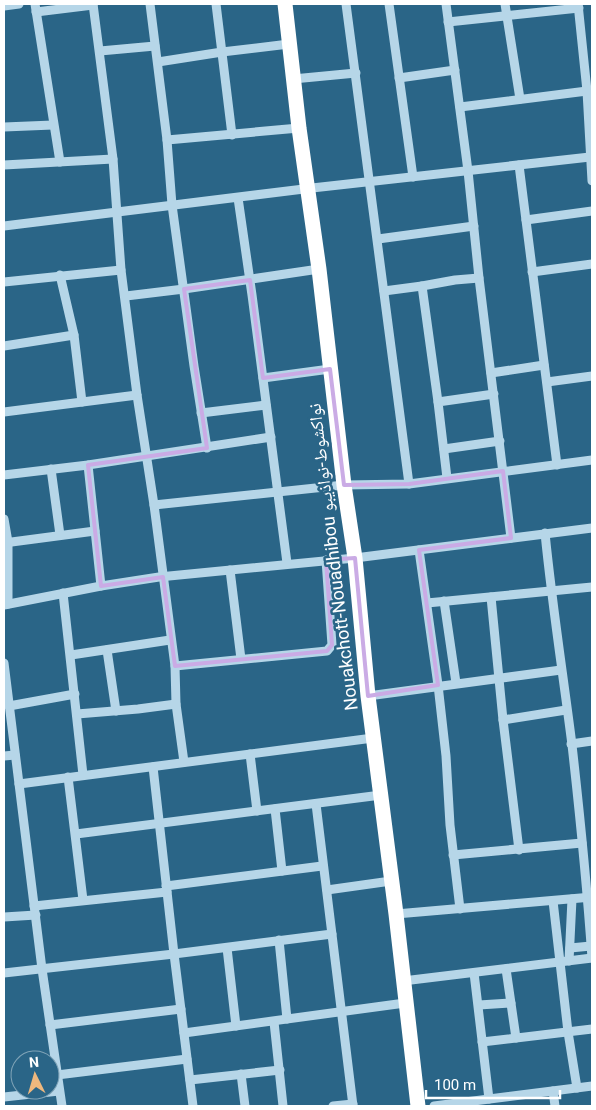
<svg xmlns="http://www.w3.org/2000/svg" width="596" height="1110" font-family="Roboto,'Noto Naskh Arabic',sans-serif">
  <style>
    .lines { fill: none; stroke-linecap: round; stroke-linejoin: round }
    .minor { stroke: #b6d6e8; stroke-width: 9 }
    .highway { stroke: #fff; stroke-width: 15 }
    .marked { fill: none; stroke: #caabe5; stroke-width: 4; stroke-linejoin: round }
    .labels { text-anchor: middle; stroke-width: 5; stroke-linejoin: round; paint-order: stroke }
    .street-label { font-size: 18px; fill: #fff; stroke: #2a6587 }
  </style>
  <rect width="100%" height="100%" fill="#2a6587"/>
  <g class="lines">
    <g class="minor">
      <polyline points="35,4 60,162"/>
      <polyline points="93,4 113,159 121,270 137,395 154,505 175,666 176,704 184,762"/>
      <polyline points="150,4 167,140 172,205 194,366 207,448"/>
      <polyline points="216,4 232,135"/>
      <polyline points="346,4 409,484"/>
      <polyline points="389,4 413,177"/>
      <polyline points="446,4 468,171 479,278 511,538"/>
      <polyline points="505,4 520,99"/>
      <polyline points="578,4 587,91 592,181"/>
      <polyline points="4,6 19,4"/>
      <polyline points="36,12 93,5"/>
      <polyline points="448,22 579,8"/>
      <polyline points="100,51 155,46"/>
      <polyline points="158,62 222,52 289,44"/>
      <polyline points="399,78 455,70"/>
      <polyline points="293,79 356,73"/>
      <polyline points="460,107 587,91"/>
      <polyline points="4,127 53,125"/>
      <polyline points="167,140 299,128"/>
      <polyline points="4,165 113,159"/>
      <polyline points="519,165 557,465"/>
      <polyline points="238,198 252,295 287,563"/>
      <polyline points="526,220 592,211"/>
      <polyline points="4,226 312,188 590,157"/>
      <polyline points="378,239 474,226"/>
      <polyline points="532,272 592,264"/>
      <polyline points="60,275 74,335 82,402"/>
      <polyline points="4,282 121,270"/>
      <polyline points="384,291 422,286"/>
      <polyline points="126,296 184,289 319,269"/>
      <polyline points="4,346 74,335"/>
      <polyline points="491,373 544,365"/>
      <polyline points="263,378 330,369"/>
      <polyline points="547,382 592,376"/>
      <polyline points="438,402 422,286 455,280 479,278"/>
      <polyline points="4,412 137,395"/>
      <polyline points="201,413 266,405"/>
      <polyline points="444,449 500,441"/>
      <polyline points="88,465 101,586"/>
      <polyline points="51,469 60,535"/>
      <polyline points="4,475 88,465 271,437"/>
      <polyline points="447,478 438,402 494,394"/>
      <polyline points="154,505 344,485 409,484 592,460"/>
      <polyline points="4,519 8,542 8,604"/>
      <path d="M545,533C552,604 563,674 572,745C580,816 587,887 592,958"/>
      <polyline points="4,543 95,531"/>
      <polyline points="419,550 438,685 446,756 450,825 460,909"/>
      <polyline points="230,570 241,659"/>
      <polyline points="63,593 83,775"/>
      <polyline points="491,597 503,720 519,850"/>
      <polyline points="444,601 456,683"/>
      <polyline points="427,603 592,587"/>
      <polyline points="4,605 101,586 159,577 355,558 592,528"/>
      <polyline points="107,650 116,711"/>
      <polyline points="71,655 170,640"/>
      <polyline points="4,663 42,969 62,1106"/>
      <polyline points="175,666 327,651 332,645 326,560"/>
      <polyline points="368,696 561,670"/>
      <polyline points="9,706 75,694"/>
      <polyline points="77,714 138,709 176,704"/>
      <polyline points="503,720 566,710"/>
      <polyline points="571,744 592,741"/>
      <polyline points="250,754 257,811"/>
      <polyline points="4,756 15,755"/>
      <polyline points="153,767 174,954 193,1106"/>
      <polyline points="68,777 83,900"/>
      <polyline points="19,784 373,738"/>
      <polyline points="316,804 353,1106"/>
      <polyline points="275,809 282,871"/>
      <polyline points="76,834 381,795"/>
      <polyline points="453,855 582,843"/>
      <polyline points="166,886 322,866"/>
      <polyline points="327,890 391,881"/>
      <polyline points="553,901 568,1032 577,1088"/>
      <polyline points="34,906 167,892"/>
      <polyline points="396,914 592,897"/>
      <polyline points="4,917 36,915"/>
      <polyline points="279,940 287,1019"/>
      <polyline points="227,948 236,1026"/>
      <polyline points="570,948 591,946"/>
      <polyline points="569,961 572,899"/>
      <polyline points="506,969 516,1038"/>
      <polyline points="4,973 174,954 332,934"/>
      <polyline points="474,973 489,1099"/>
      <polyline points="403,981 592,958"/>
      <polyline points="479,1005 511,1003"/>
      <polyline points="274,1022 283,1106"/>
      <polyline points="50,1025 181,1009"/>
      <polyline points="184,1033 405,1003"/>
      <polyline points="482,1042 592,1029"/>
      <polyline points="241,1074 245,1106"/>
      <polyline points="57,1075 187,1059"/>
      <polyline points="190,1080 280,1070"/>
      <polyline points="553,1091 555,1106"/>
      <polyline points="4,1097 59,1091"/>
      <polyline points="333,1106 353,1104"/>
      <polyline points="434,1106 592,1086"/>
    </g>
    <polyline class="highway" points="285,4 299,128 319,269 344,485 355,558 368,696 396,914 418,1106"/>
  </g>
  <path class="marked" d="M250,280L263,378L330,369L344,485L409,484L503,471L511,538L419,550L438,685L368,696L355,558L326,560L332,645L327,651L175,666L163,577L101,586L88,465L207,448L184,289Z"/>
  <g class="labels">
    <g class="street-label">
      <text transform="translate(333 557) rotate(-97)" y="6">Nouakchott-Nouadhibou نواكشوط-نواذيبو</text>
    </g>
  </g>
  <rect width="596" height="1110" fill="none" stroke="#ffffff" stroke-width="10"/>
  <g transform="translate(35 1075) rotate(355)"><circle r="24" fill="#2a6587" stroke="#7fa3b7"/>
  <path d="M0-4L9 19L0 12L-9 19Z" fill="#eeb87e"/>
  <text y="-8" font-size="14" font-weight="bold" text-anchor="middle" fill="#ffffff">N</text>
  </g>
  <path d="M426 1090v8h134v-8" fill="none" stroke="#ffffff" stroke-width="2.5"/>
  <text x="434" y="1090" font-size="15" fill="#ffffff" stroke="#2a6587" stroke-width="4" paint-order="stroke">100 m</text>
</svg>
